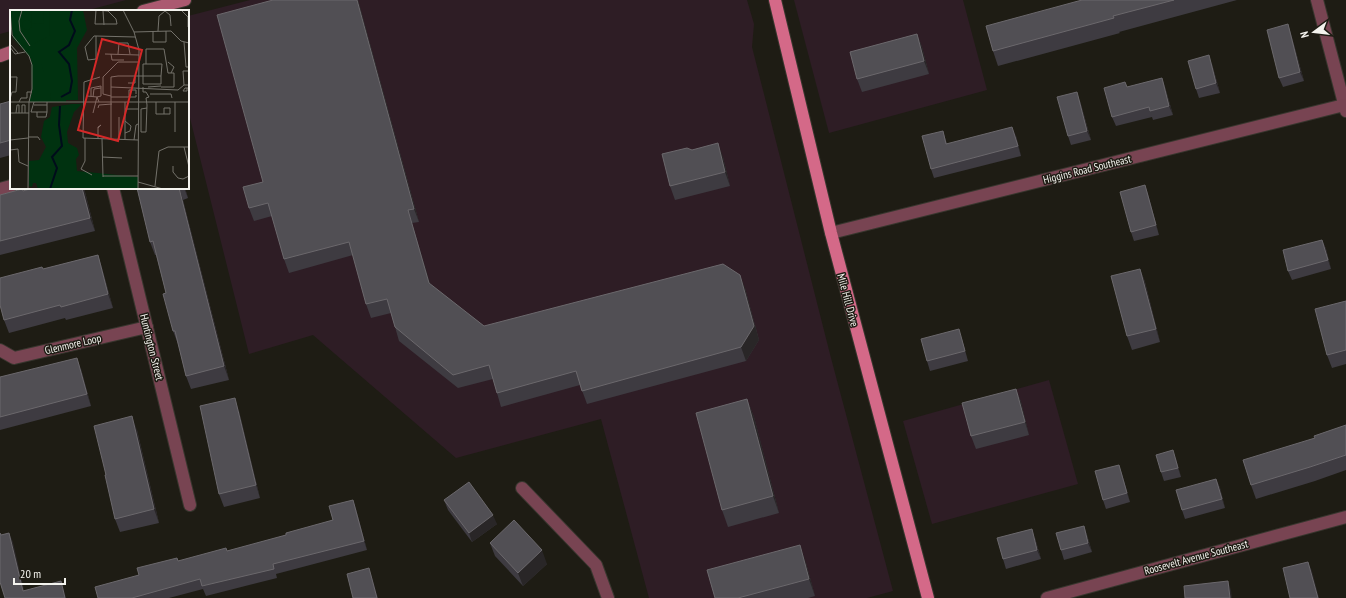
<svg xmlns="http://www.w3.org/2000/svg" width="1346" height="598" font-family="'PT Sans Narrow',sans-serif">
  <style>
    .commercial { fill: #2e1d25 }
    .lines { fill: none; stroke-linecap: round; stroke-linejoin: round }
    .street-casing { stroke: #38362e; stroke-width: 14 }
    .secondary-casing { stroke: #38362e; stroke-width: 14 }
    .primary-casing { stroke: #38362e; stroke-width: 14 }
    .street { stroke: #784452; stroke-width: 12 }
    .secondary { stroke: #ab5970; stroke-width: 12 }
    .primary { stroke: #d46988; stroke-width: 12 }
    .wall { fill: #3e3b41 }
    .shaded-wall { fill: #292627 }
    .building { fill: #514f54; stroke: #6b686c }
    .labels { text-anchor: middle; stroke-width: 3; stroke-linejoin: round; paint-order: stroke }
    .street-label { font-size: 11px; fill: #f4f3ee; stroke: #1e1c14 }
    .inset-river { fill: none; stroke: #000c1b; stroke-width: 2 }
    .inset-road { fill: none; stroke: #74726b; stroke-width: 1 }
    .view { fill: #d62828; fill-opacity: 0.15; stroke: #d62828; stroke-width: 2 }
    .inset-edge { fill: none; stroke: #f4f3ee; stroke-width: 2 }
  </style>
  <rect width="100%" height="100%" fill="#1e1c14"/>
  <g class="commercial">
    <polygon points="0,0 126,0 85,11 11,11 11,31 0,34"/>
    <polygon points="250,0 747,0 754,24 752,47 831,358 893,591 867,598 649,598 601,419 456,458 313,335 249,354 188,110 188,16"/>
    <polygon points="794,0 963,0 987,90 829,133"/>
    <polygon points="1049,380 1078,484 932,524 903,421"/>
  </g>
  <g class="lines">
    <defs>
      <g id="street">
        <polyline points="1317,0 1346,111"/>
        <polyline points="113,188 190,505"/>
        <polyline points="0,189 11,186"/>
        <polyline points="831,233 1344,105"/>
        <polyline points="0,350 14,358 147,327"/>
        <polyline points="522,488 596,565 608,598"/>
        <polyline points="1047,598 1346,517"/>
      </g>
      <g id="secondary">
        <polyline points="143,11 185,0"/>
        <polyline points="0,56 11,52"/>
      </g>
      <polyline id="primary" points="775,0 831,233 928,598"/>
    </defs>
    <use href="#street" class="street-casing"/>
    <use href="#secondary" class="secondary-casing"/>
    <use href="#primary" class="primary-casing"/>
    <use href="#street" class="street"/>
    <use href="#secondary" class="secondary"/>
    <use href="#primary" class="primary"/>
  </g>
  <g class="wall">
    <polygon points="358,0 419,222 412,223 430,284 484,326 745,288 759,340 746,361 587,404 580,385 501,407 493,379 458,388 399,341 391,313 371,318 366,304 353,255 289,273 284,259 272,216 254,221 249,208"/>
    <polygon points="1082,0 1237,0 1119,32 1120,33 998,66 993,51"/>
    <polygon points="1288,24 1291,34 1304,81 1283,87 1279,78"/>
    <polygon points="917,34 922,47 929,74 862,92 857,79"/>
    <polygon points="1212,64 1220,93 1199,98 1196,89"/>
    <polygon points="1162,78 1165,87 1173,115 1153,120 1152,117 1116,126 1112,117 1127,87"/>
    <polygon points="11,101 11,155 0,158 0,104"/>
    <polygon points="1080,101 1091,140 1071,145 1068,136"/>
    <polygon points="943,131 947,144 1016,136 1021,156 934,178 931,169"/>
    <polygon points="692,150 723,157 730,186 675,200 670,186"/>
    <polygon points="1145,185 1148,194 1159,235 1134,241 1131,232"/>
    <polygon points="84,188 95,231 0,255 0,195 23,191"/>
    <polygon points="137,188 185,188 188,198 183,200 229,380 191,389 186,376 178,344 173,331 166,293 156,255 155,255 150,242"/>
    <polygon points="1322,240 1326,249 1331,269 1292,280 1288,271"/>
    <polygon points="98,255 102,268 113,308 66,320 65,318 9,333 4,320 43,269"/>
    <polygon points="1140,269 1145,282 1160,342 1132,350 1127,336"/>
    <polygon points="1346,301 1346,364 1332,368 1327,355"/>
    <polygon points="962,339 968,361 930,371 927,361"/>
    <polygon points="81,369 91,406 0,430 0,377"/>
    <polygon points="1016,389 1021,402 1029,435 976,449 971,436"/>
    <polygon points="747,399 754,417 779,513 728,527 722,510"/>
    <polygon points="239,411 260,498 224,507 219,494"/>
    <polygon points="1346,425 1346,470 1315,481 1256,499 1251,485 1315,438"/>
    <polygon points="137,430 159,523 120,532 115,519"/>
    <polygon points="1176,459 1181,477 1164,481 1161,472"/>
    <polygon points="1119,465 1122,474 1130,502 1106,509 1103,500"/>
    <polygon points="1216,479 1220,488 1225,508 1185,519 1182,510"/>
    <polygon points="353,500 356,509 367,550 276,574 277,578 206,596 203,589 169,598 98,598 139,575 178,561 227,551 286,535 333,520"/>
    <polygon points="444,500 497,524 472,542 448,510"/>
    <polygon points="1084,526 1087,535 1092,552 1064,560 1061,550"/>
    <polygon points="1035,538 1041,559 1006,569 1003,559"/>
    <polygon points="490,543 547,564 523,586 495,556"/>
    <polygon points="806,563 815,596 808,598 715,598"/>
  </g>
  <g class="shaded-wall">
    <polygon points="357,0 358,0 419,222 414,209"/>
    <polygon points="1288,24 1291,34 1304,81 1300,72"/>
    <polygon points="917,34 922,47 929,74 924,61"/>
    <polygon points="1209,55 1212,64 1220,93 1216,83"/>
    <polygon points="1162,78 1165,87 1173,115 1169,106"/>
    <polygon points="1077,92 1080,101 1091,140 1087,131"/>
    <polygon points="1012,127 1016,136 1021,156 1018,146"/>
    <polygon points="718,143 723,157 730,186 725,172"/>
    <polygon points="1145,185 1148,194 1159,235 1156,225"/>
    <polygon points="82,188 84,188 95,231 90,218"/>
    <polygon points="179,188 183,200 229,380 224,366"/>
    <polygon points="184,188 185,188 188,198"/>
    <polygon points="408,210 412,223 434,296 429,283"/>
    <polygon points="1322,240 1326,249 1331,269 1328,260"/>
    <polygon points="98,255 102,268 113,308 108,294"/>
    <polygon points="1140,269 1145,282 1160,342 1156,329"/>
    <polygon points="740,275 745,288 759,340 746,361 741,347"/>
    <polygon points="77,358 81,369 91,406 87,394"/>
    <polygon points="1016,389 1021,402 1029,435 1025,422"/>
    <polygon points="235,398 239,411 260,498 256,485"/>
    <polygon points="747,399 754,417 779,513 773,496"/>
    <polygon points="132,416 137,430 159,523 154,509"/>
    <polygon points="1173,450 1176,459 1181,477 1178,468"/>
    <polygon points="1119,465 1122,474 1130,502 1127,493"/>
    <polygon points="1216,479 1220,488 1225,508 1222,499"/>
    <polygon points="353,500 356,509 367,550 364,541"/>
    <polygon points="493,515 497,524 472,542 469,533"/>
    <polygon points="1084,526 1087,535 1092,552 1088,543"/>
    <polygon points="1032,529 1035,538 1041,559 1037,550"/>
    <polygon points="9,533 13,542 26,598 23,591"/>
    <polygon points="800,545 806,563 815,596 809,579"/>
    <polygon points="542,550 547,564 523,586 518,573"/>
    <polygon points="1308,562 1312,571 1319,598 1318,598"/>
    <polygon points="369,568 372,577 378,598 377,598"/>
    <polygon points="61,581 64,590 66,598 65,598"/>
    <polygon points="1228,581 1231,590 1232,598 1230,598"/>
  </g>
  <g class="building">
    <polygon points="273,0 357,0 414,209 408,210 429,283 484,326 723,264 740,275 754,326 741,347 582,391 576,371 497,393 489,365 453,375 395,327 387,299 366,304 349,242 284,259 268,203 249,208 243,187 263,182 217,15"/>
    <polygon points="1082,0 1174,0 1113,16 1114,18 993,51 986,26"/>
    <polygon points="1288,24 1300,72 1279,78 1267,30"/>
    <polygon points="917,34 924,61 857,79 850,52"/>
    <polygon points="1209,55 1216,83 1196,89 1188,61"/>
    <polygon points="1162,78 1169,106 1150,111 1149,107 1112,117 1104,88 1125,82 1127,87"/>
    <polygon points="1077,92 1087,131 1068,136 1057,97"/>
    <polygon points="11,101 11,140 0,143 0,104"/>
    <polygon points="1012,127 1018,146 931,169 922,136 943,131 946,144"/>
    <polygon points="718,143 725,172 670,186 662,154 687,148 692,150"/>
    <polygon points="1145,185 1156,225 1131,232 1120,192"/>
    <polygon points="33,188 82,188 90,218 0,241 0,195 22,189 23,191"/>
    <polygon points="137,188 179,188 224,366 186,376 175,331 173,331 163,294 166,293 153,241 150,242"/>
    <polygon points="1322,240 1328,260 1288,271 1283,250"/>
    <polygon points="98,255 108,294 61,307 60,305 4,320 0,305 0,278 42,267 43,269"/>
    <polygon points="1140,269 1156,329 1127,336 1111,276"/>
    <polygon points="1346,301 1346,350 1327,355 1315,309"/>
    <polygon points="959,329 965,351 927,361 921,339"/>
    <polygon points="77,358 87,394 0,417 0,377"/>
    <polygon points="1016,389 1025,422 971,436 962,403"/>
    <polygon points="235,398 256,485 219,494 200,406"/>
    <polygon points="747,399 773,496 722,510 696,413"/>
    <polygon points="132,416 154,509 115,519 105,475 106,475 94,426"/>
    <polygon points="1346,425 1346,455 1310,467 1251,485 1243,460 1315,438 1314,436"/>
    <polygon points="1173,450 1178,468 1161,472 1156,455"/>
    <polygon points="1119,465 1127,493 1103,500 1095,471"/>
    <polygon points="1216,479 1222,499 1182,510 1176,490"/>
    <polygon points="469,482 493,515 469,533 444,500"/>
    <polygon points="353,500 364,541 273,564 274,569 202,586 200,579 132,598 98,598 95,587 139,575 137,568 177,558 178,561 226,548 227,551 286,535 286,533 333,520 329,506"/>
    <polygon points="514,520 542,550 518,573 490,543"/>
    <polygon points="1084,526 1088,543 1061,550 1056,533"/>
    <polygon points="1032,529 1037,550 1003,559 997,538"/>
    <polygon points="0,533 1,535 9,533 23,591 61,581 65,598 5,598 0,582"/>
    <polygon points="800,545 809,579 738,598 715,598 707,570"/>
    <polygon points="1308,562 1318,598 1290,598 1283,568"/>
    <polygon points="369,568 377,598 353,598 347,574"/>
    <polygon points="1228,581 1230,598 1185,598 1184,586"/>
  </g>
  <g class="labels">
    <g class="street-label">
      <text transform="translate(1087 169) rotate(-14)" y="4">Higgins Road Southeast</text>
      <text transform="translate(848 300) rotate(75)" y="4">Mile Hill Drive</text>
      <text transform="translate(73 344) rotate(-13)" y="4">Glenmore Loop</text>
      <text transform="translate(152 347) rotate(76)" y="4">Huntington Street</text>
      <text transform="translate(1196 557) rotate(-15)" y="4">Roosevelt Avenue Southeast</text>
    </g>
  </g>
  <g transform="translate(10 10)">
    <rect width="179" height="179" fill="#1e1c14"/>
    <path d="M0,0H57L56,92H19L22,82L21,49L3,28Z" fill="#003210"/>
    <path d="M40,0H73L77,20L67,38L68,90H41L40,83H34V62L31,54H23V49L17,41L22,35L39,26ZM62,94H72L64,102L57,122L58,133L67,138L69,145L66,149L67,161L128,167V179H28L26,173H23L22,177L19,176V151L29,150L36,137L31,127L34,111L40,107L42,97Z" fill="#003210"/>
    <path d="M21,0H33L34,13L22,14ZM12 15a5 5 0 1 1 10 0a5 5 0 1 1-10 0Z" fill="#003210"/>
    <path class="inset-river" d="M51,87L60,82L62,71L59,54L49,42L59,35L65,21L60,10L62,0M40,179L47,158L42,147L52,136L49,115L50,96"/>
    <path class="inset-road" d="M0,0L2,25L19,46L22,55V79L19,92L18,179M12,0L9,11L10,21L20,36M86,0L98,1L106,9L107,14H85ZM113,0L124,22L129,40L128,179M171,0L178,7V17M93,1L94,15M143,21V32H156V21M148,21L149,6L155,1L160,5L161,16M124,22L161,21L171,31L179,33M86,26V49L78,50L75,37L84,26H86L125,27M174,32L176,57H179M0,34L8,43M0,37L5,44L15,42M95,44L129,45M101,44L102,50H114M108,44L109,33H118L120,44M136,54V39H154L158,63H161L164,57L158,52M0,67H7L6,82H2L0,89M90,67L74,72L73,128L128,130M118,73H125V66M174,75L173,61H179M179,76V89M101,77L168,80L174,75H179M133,77V82H136L139,87L136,88L137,95L136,122H131V99L137,98M138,77L151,76M151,77H164V63H161M177,78V81H173L175,78H179M140,84H161L162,88M77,86L87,87L91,86V76L81,78V86M101,86L93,84V67L108,52H129M83,87L84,79L91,78M101,87H126V85M119,87V80H126V84M0,92H179M9,92L11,88H17V82H22M24,92L21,102H37V92M146,92V104H160V98H154V104M165,92V122M24,95H37M88,98L89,95L102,94M115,99H129M27,102V107H36L37,102M0,103H19M6,103L7,95H9V103M12,103V95H15V103M83,103L87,87L89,92M109,107V129M115,123L120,121L121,116L115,111M18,127H28L30,130M75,128V151L71,159L82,165M88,129V117L91,115L88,118M92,129L93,167M101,129V67L108,66H151L152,54H133V74H151V66M115,129V92M0,130L18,128M124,130L126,115L128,114M174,137L179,157M0,140L8,139L9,152L18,156M92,147L112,148M163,156V162L168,168L173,169L179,166M93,166H128M128,172L153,179M145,176L149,141L158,137H179"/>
    <path class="view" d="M92,29L132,40L108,131L68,120Z"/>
    <rect width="179" height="179" class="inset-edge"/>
  </g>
  <g transform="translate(1314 32) rotate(255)" stroke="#1e1c14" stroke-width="3" paint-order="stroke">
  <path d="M0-3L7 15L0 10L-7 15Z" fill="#f4f3ee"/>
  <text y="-6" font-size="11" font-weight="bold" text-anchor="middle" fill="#f4f3ee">N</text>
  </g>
  <path d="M14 578v6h51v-6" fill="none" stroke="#f4f3ee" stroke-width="2"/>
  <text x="20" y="578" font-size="12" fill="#f4f3ee" stroke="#1e1c14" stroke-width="3" paint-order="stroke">20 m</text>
</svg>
